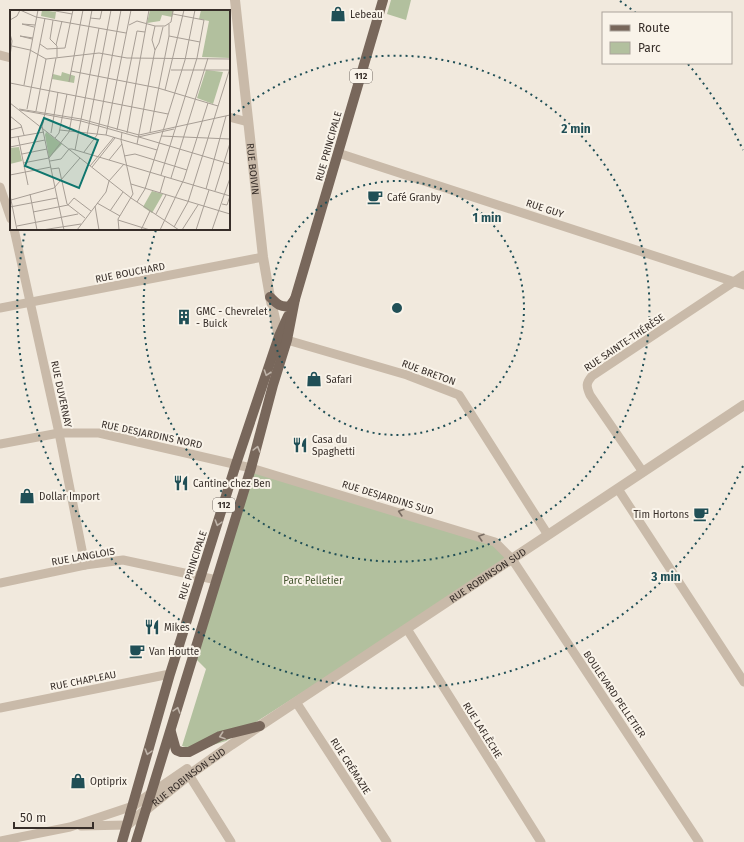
<svg xmlns="http://www.w3.org/2000/svg" width="744" height="842" font-family="'Fira Sans',sans-serif">
  <style>
    .green { fill: #b2c09e }
    .lines { fill: none; stroke-linecap: round; stroke-linejoin: round }
    .minor { stroke: #c9baa9; stroke-width: 9 }
    .tertiary { stroke: #c9baa9; stroke-width: 10 }
    .primary { stroke: #78675b; stroke-width: 10 }
    .oneway { stroke: #bfb4a9 }
    .oneway2 { stroke: #796d63 }
    .ring { fill: none; stroke: #204f56; stroke-width: 2; stroke-dasharray: 2 4 }
    .labels { text-anchor: middle; stroke-width: 4; stroke-linejoin: round; paint-order: stroke }
    .shield { fill: #f9f3e9; stroke: #716963; stroke-width: 1 }
    .shield-label { font-size: 9px; font-weight: bold; fill: #372e29 }
    .poi-label { font-size: 10px; fill: #372e29; stroke: #f9f3e9; text-anchor: start }
    .street-label { font-size: 10px; fill: #372e29; stroke: #f9f3e9 }
    .park-label { font-size: 10px; fill: #43542e; stroke: #f9f3e9 }
    .inset-road { fill: none; stroke: #a79e95; stroke-width: 1 }
    .view { fill: #0f766e; fill-opacity: 0.15; stroke: #0f766e; stroke-width: 2 }
    .inset-edge { fill: none; stroke: #372e29; stroke-width: 2 }
    .centre { fill: #204f56; stroke: #f9f3e9; stroke-width: 2 }
    .ring-label { font-size: 12px; text-anchor: middle; font-weight: bold; fill: #204f56; stroke: #f9f3e9; stroke-width: 4; stroke-linejoin: round; paint-order: stroke }
  </style>
  <rect width="100%" height="100%" fill="#f1e9dd"/>
  <g class="green">
    <polygon points="391,0 411,0 406,20 387,14"/>
    <polygon points="251,468 495,542 512,559 226,741 196,750 182,746 206,669 196,659"/>
  </g>
  <g class="lines">
    <g class="minor">
      <polyline points="0,55 11,58"/>
      <polyline points="229,117 248,122"/>
      <polyline points="338,153 744,285"/>
      <polyline points="0,187 11,219"/>
      <polyline points="14,229 59,433 85,565"/>
      <polyline points="0,308 263,257"/>
      <polyline points="282,337 287,340 407,375 459,395 548,535"/>
      <polyline points="0,444 59,433 99,433 251,468 495,542 512,559 699,842"/>
      <path d="M643,472L590,395C586,386 586,383 592,376L744,275"/>
      <polyline points="618,489 744,682"/>
      <polyline points="0,583 85,565 123,560 217,580"/>
      <polyline points="407,629 541,842"/>
      <polyline points="296,702 387,842"/>
      <polyline points="0,708 170,674"/>
      <polyline points="189,775 231,842"/>
      <polyline points="81,826 127,825"/>
      <polyline points="0,841 70,827 133,806"/>
    </g>
    <g class="tertiary">
      <path id="s1" d="M235,0L263,257L270,297L279,336"/>
      <polyline points="133,806 187,769"/>
      <path id="s2" d="M127,825L189,775L231,745L744,405"/>
    </g>
    <g class="primary">
      <path d="M270,297C276,303 280,308 290,306L295,299"/>
      <polyline points="171,732 176,750 181,752 189,752 220,736 260,726"/>
      <polyline points="122,842 170,674 236,464 279,336 288,316"/>
      <polyline points="136,842 251,468 273,385 287,340 295,299 383,0"/>
    </g>
  </g>
  <defs><path id="oneway-chevron" d="M-2-3.5L2.5 0L-2 3.5" fill="none" stroke-width="1.6" stroke-linecap="round" stroke-linejoin="round"/></defs>
  <g class="oneway">
    <use href="#oneway-chevron" transform="translate(267 373) rotate(109)"/>
    <use href="#oneway-chevron" transform="translate(257 449) rotate(-75)"/>
    <use href="#oneway-chevron" transform="translate(218 523) rotate(107)"/>
    <use href="#oneway-chevron" transform="translate(177 710) rotate(-73)"/>
    <use href="#oneway-chevron" transform="translate(222 736) rotate(161)"/>
    <use href="#oneway-chevron" transform="translate(148 752) rotate(106)"/>
  </g>
  <g class="oneway2">
    <use href="#oneway-chevron" transform="translate(401 512) rotate(-163)"/>
    <use href="#oneway-chevron" transform="translate(481 537) rotate(-163)"/>
  </g>
  <g class="ring">
    <circle cx="397" cy="308" r="127"/>
    <path d="M229 119A253 253 0 1 1 156 230"/>
    <path d="M743 466A380 380 0 0 1 25 232M620 1A380 380 0 0 1 636 13M688 64A380 380 0 0 1 743 150"/>
  </g>
  <defs>
    <symbol id="shop-bare" viewBox="-9 -9 18 18"><path d="M-5-2.5h2.3a2.7 3.5 0 0 1 5.4 0H5L5.5 6h-11ZM-1.5-2.5h3a1.5 2.3 0 0 0-3 0Z" fill="#204f56" stroke="#f9f3e9" stroke-width="2.5" paint-order="stroke"/></symbol>
    <symbol id="cafe-bare" viewBox="-9 -9 18 18"><path d="M-5.5-4.5H6V0H3Q3 3.5 0 3.5H-2.5Q-5.5 3.5-5.5 0ZM3-3.2v2h1.7v-2ZM-6 4.5H4V6H-6Z" fill="#204f56" stroke="#f9f3e9" stroke-width="2.5" paint-order="stroke"/></symbol>
    <symbol id="building-bare" viewBox="-9 -9 18 18"><path d="M-4-6H4V6H1V3H-1V6H-4ZM-2.5-4.3h1.7v1.8h-1.7ZM.8-4.3h1.7v1.8H.8ZM-2.5-1h1.7V.8h-1.7ZM.8-1h1.7V.8H.8Z" fill="#204f56" stroke="#f9f3e9" stroke-width="2.5" paint-order="stroke"/></symbol>
    <symbol id="restaurant-bare" viewBox="-9 -9 18 18"><path d="M-5-6h1v4h1v-4h1v4h1v-4h1v5L-1.5 .5V6h-2V.5L-5-1ZM5-6V6H3V1.5H1.5Q1.5-4 5-6Z" fill="#204f56" stroke="#f9f3e9" stroke-width="2.5" paint-order="stroke"/></symbol>
  </defs>
  <g fill-rule="evenodd">
    <use href="#shop-bare" x="327" y="3" width="22" height="22"/>
    <use href="#cafe-bare" x="364" y="186" width="22" height="22"/>
    <use href="#building-bare" x="173" y="306" width="22" height="22"/>
    <use href="#shop-bare" x="303" y="368" width="22" height="22"/>
    <use href="#restaurant-bare" x="289" y="434" width="22" height="22"/>
    <use href="#restaurant-bare" x="170" y="472" width="22" height="22"/>
    <use href="#shop-bare" x="16" y="485" width="22" height="22"/>
    <use href="#cafe-bare" x="690" y="503" width="22" height="22"/>
    <use href="#restaurant-bare" x="141" y="616" width="22" height="22"/>
    <use href="#cafe-bare" x="126" y="640" width="22" height="22"/>
    <use href="#shop-bare" x="67" y="770" width="22" height="22"/>
  </g>
  <g class="labels">
    <g class="shield">
      <rect x="350" y="69" width="22" height="14" rx="3"/>
      <rect x="213" y="498" width="22" height="14" rx="3"/>
    </g>
    <g class="shield-label">
      <text x="361" y="79">112</text>
      <text x="224" y="508">112</text>
    </g>
    <g class="poi-label">
      <text x="350" y="18">Lebeau</text>
      <text x="387" y="201">Café Granby</text>
      <text x="196" y="315">GMC - Chevrelet<tspan x="196" dy="12">- Buick</tspan></text>
      <text x="326" y="383">Safari</text>
      <text x="312" y="443">Casa du<tspan x="312" dy="12">Spaghetti</tspan></text>
      <text x="193" y="487">Cantine chez Ben</text>
      <text x="39" y="500">Dollar Import</text>
      <text x="689" y="518" text-anchor="end">Tim Hortons</text>
      <text x="164" y="631">Mikes</text>
      <text x="149" y="655">Van Houtte</text>
      <text x="90" y="785">Optiprix</text>
    </g>
    <g class="street-label">
      <text transform="translate(328 146) rotate(-74)" y="4">RUE PRINCIPALE</text>
      <text dy="4" stroke="none"><textPath href="#s1" startOffset="170">RUE BOIVIN</textPath></text>
      <text transform="translate(545 208) rotate(18)" y="4">RUE GUY</text>
      <text transform="translate(130 272) rotate(-11)" y="4">RUE BOUCHARD</text>
      <text transform="translate(624 342) rotate(-34)" y="4">RUE SAINTE-THÉRÈSE</text>
      <text transform="translate(429 372) rotate(20)" y="4">RUE BRETON</text>
      <text transform="translate(62 394) rotate(78)" y="4">RUE DUVERNAY</text>
      <text transform="translate(152 434) rotate(12)" y="4">RUE DESJARDINS NORD</text>
      <text transform="translate(388 497) rotate(17)" y="4">RUE DESJARDINS SUD</text>
      <text transform="translate(83 556) rotate(-10)" y="4">RUE LANGLOIS</text>
      <text transform="translate(192 565) rotate(-72)" y="4">RUE PRINCIPALE</text>
      <text dy="4" stroke="none"><textPath href="#s2" startOffset="439">RUE ROBINSON SUD</textPath></text>
      <text transform="translate(83 680) rotate(-11)" y="4">RUE CHAPLEAU</text>
      <text transform="translate(615 694) rotate(56)" y="4">BOULEVARD PELLETIER</text>
      <text transform="translate(483 730) rotate(58)" y="4">RUE LAFLÈCHE</text>
      <text transform="translate(351 766) rotate(57)" y="4">RUE CRÉMAZIE</text>
      <text dy="4" stroke="none"><textPath href="#s2" startOffset="78">RUE ROBINSON SUD</textPath></text>
    </g>
    <g class="park-label">
      <text x="313" y="584">Parc Pelletier</text>
    </g>
  </g>
  <g transform="translate(10 10)">
    <rect width="220" height="220" fill="#f1e9dd"/>
    <path d="M32,0L46,2L45,9L31,6ZM140,0H164L162,7L152,5L150,11L137,13ZM191,0H220V48L192,47L199,11L189,9ZM196,60L213,62L203,94L187,88ZM52,62L65,66L64,73L42,69L43,64L51,66ZM36,122L52,134L39,148L35,125ZM9,137L12,151L0,154V138ZM142,181L153,184L142,203L133,197Z" fill="#b2c09e"/>
    <path class="inset-road" d="M10,0L26,7L116,23M40,0L62,4M80,8L90,9L92,0M0,10L7,6L10,0M43,10L40,29L47,36V47M119,15L127,11L145,16H155L161,12L163,0M24,17L12,14L25,15M0,24L2,31L0,46M159,26L190,32M22,29L10,26L23,28M30,34L37,39L55,38L63,0M46,35L52,11M2,36L20,40L36,49L89,43L117,48L220,49M145,40L142,30L145,16M161,60H220M61,61L148,78L208,96M59,72L73,0M0,73L158,104M14,75L28,0M155,80L174,0M0,93L121,188L169,220M9,99L71,109L129,125L220,105M17,99L35,8M10,100L71,111L128,127L164,119M26,101L36,49M0,106L11,115L14,125M33,113L32,116L54,220M33,113L46,48M0,120L12,117M50,120L96,125L147,140M107,120L127,21L135,22M140,122L159,26V14M41,123L48,82M117,123L139,0M77,125L101,0M96,125L121,0M8,126L18,175M151,126L220,129M129,127L220,154M0,128L34,122M45,128L49,123L57,84M127,134L145,40L149,33L153,17M0,137L35,130M65,140L89,18M74,142L87,125L111,0M12,144L37,139M114,146L125,144L177,160M39,148L59,122L82,0M99,150L112,134M40,151L51,149L59,139H62L220,186M13,153L39,148M80,156L104,127M82,157L105,128M41,159L49,158L57,194L75,208M0,165L41,157M151,165L187,48L194,10L163,4M161,168L198,48M121,174L220,204M196,179L216,106M205,181L220,133M150,183L155,166M20,184L27,220M0,185L7,220M1,190L44,178L70,148M127,192L135,179L175,50L185,0M87,193L110,206M212,194L217,195L220,186M58,195L64,188L81,201M85,196L89,220M0,197L47,188M100,201L113,182M23,202L58,195M146,204L156,185M108,210L140,220M7,216L68,204M164,217L178,192L220,58M32,220L71,214M67,220L96,182L99,171L114,154M109,220L108,209L123,184L111,130L112,122M131,220L140,201M150,220L174,169L198,93M172,220L188,195M186,220L199,180M202,220L220,168"/>
    <path class="view" d="M34,108L88,130L69,178L15,156Z"/>
    <rect width="220" height="220" class="inset-edge"/>
  </g>
  <circle cx="397" cy="308" r="6" class="centre"/>
  <g class="ring-label">
    <text x="576" y="133">2 min</text>
    <text x="487" y="222">1 min</text>
    <text x="666" y="581">3 min</text>
  </g>
  <rect x="602" y="12" width="130" height="52" fill="#f9f3e9" stroke="#aba49c"/>
  <rect x="610" y="25" width="20" height="6" fill="#78675b" stroke="#aba49c"/>
  <text x="638" y="32" font-size="12" fill="#372e29">Route</text>
  <rect x="610" y="42" width="20" height="12" fill="#b2c09e" stroke="#aba49c"/>
  <text x="638" y="52" font-size="12" fill="#372e29">Parc</text>
  <path d="M14 822v6h79v-6" fill="none" stroke="#372e29" stroke-width="2"/>
  <text x="20" y="822" font-size="12" fill="#372e29" stroke="#f9f3e9" stroke-width="3" paint-order="stroke">50 m</text>
</svg>
